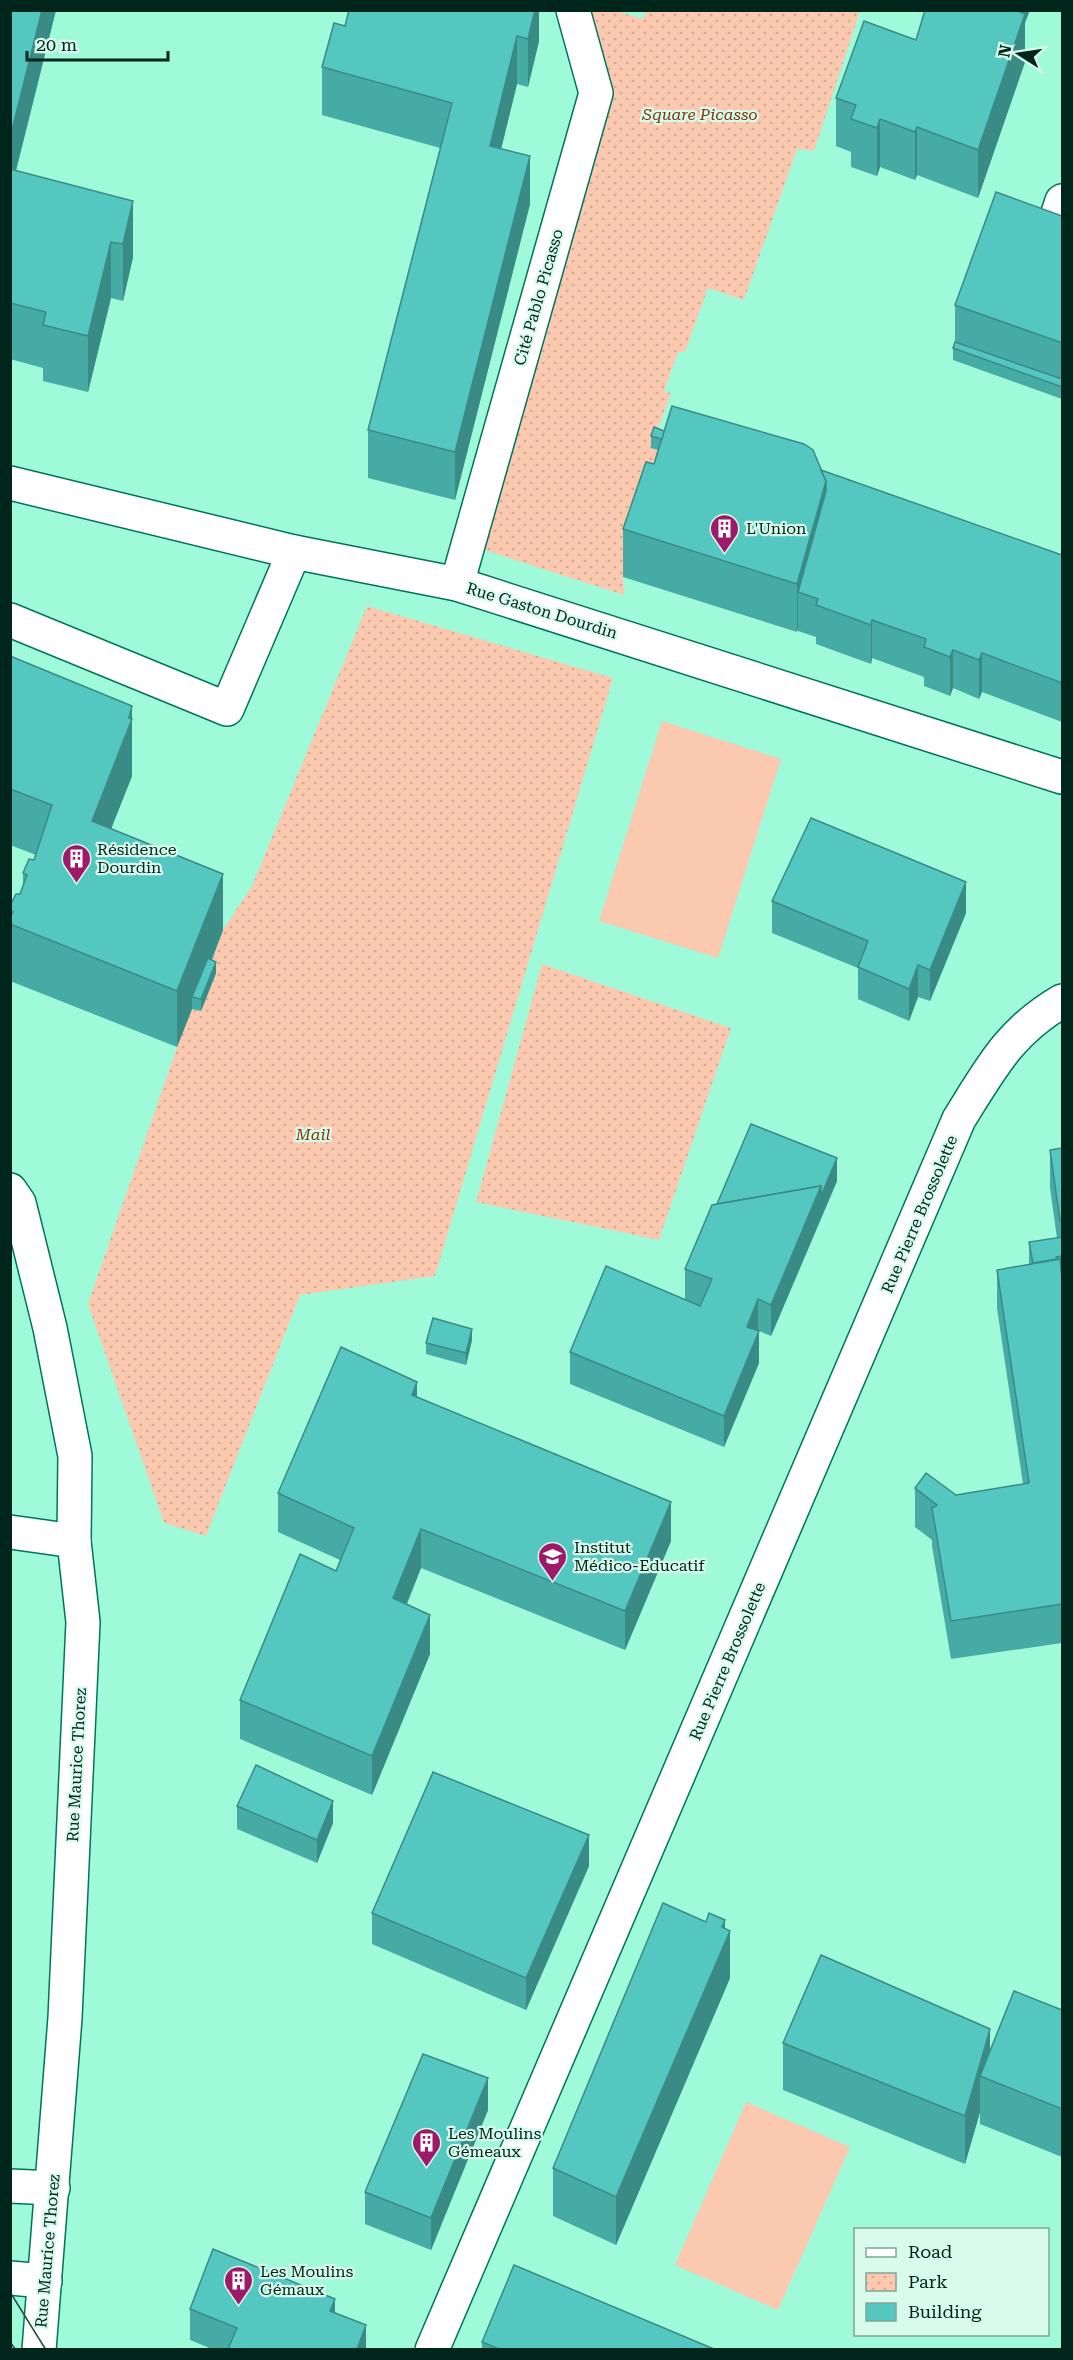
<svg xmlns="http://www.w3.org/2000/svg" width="1073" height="2360" font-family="'Roboto Serif',serif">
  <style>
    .park { fill: url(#park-dots) }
    .pitch { fill: #fac9af }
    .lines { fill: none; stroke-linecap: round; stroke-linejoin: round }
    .minor-casing { stroke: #007459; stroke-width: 36 }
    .minor { stroke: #fff; stroke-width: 33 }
    .tram { stroke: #205041; stroke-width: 1.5 }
    .wall { fill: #47aba5 }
    .shaded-wall { fill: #3a8b86 }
    .building { fill: #53c7c0; stroke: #3a8b86; stroke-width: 1.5 }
    .labels { text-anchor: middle; stroke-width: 4.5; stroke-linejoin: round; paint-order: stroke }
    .park-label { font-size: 16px; font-style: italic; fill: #7c3908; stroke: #d9fbed }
    .street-label { font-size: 16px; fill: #00251a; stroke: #d9fbed }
    .poi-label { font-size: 16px; fill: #00251a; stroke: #d9fbed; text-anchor: start }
  </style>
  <defs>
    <pattern id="park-dots" width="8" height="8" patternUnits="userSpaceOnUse" patternTransform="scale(1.5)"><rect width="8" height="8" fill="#fac9af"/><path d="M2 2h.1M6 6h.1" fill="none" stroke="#d4ac96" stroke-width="1.8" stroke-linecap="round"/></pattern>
  </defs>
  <rect width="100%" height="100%" fill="#9ffada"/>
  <g class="park">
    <polygon points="646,10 860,11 814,151 797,149 744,300 708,288 685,352 678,352 664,392 671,393 651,447 672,454 623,577 624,595 478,548 601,87 580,11 616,11 643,19"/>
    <polygon points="367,606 613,678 435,1276 300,1295 206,1536 164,1523 88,1304 177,1047 192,1009 201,1011 208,970 223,930 252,886"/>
    <polygon points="542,964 731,1028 659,1240 476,1202"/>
  </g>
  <g class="pitch">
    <polygon points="662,721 781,759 718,958 599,921"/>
    <polygon points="746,2102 850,2147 778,2310 675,2265"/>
  </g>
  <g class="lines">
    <defs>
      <g id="minor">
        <polyline points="1062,201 1055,222 1062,224"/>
        <polyline points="10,483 294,552 457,584 1062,777"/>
        <polyline points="457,584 596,93 573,10"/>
        <polyline points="10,620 227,709 294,552"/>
        <polyline points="10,1190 19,1203 50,1328 75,1456 74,1541 83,1622 65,2018 39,2350"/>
        <polyline points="10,1532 74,1541"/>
        <polyline points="10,2186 53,2188"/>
        <polyline points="10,2278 45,2281"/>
        <path d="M432,2350L959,1119C991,1068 1009,1032 1062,1001"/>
      </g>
    </defs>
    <use href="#minor" class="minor-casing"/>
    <use href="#minor" class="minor"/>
    <g class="tram">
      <polyline points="10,2292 46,2350"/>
      <polyline points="10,2342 16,2350"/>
    </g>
  </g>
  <g class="wall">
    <polygon points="10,10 56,10 16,171 133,201 133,257 123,301 111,298 88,392 43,381 43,368 10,359"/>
    <polygon points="539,10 539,41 528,87 517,84 501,149 530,204 455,500 368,478 368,430 440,148 322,115 322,67 345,26"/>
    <polygon points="1025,23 1025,62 978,198 917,175 915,180 880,167 877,176 851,167 851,152 836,146 836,98 916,40"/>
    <polygon points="1062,216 1062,399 953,360 953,348 955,342 955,305"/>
    <polygon points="664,431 821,470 1062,555 1062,722 982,692 979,699 953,688 950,696 924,686 924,677 872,658 871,664 816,644 816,637 798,631 798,628 797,632 623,577 623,529 654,464 658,450 651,448 651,436"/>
    <polygon points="10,656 132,719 132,776 111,829 223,930 212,960 216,973 201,1011 192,1009 177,1047 10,981 10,906 20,894 23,884 23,873 34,860 36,855 10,845"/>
    <polygon points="772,901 966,913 930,1001 918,997 909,1021 858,999 858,968 772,933"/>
    <polygon points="1062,1148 1062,1643 951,1659 932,1546 932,1540 915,1527 915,1488 956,1495 1023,1484 997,1308 997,1270 1029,1264 1029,1242 1057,1238 1050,1188 1050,1150"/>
    <polygon points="837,1181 771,1336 759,1331 759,1363 724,1447 570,1384 570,1352 685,1300 685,1269"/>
    <polygon points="472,1340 466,1365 426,1354 426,1343"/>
    <polygon points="417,1397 671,1541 625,1650 421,1568 407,1604 430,1654 372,1795 240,1739 240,1700 336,1571 340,1560 278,1532 278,1493"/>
    <polygon points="237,1806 333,1823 317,1863 237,1829"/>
    <polygon points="589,1866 526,2010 372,1944 372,1913"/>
    <polygon points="706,1922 725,1928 730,1978 616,2245 553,2216 553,2168"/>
    <polygon points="1062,2010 1062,2157 980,2124 980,2112 965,2164 783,2090 783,2043 990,2050"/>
    <polygon points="488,2110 431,2250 365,2224 365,2192"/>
    <polygon points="190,2309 335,2313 366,2349 212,2349 190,2340"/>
    <polygon points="482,2342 714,2349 482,2349"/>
  </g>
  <g class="shaded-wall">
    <polygon points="42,10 56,10 10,194 10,138"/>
    <polygon points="535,10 539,10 539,41 528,87 528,39"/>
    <polygon points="1013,10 1030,10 1025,23 1025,62 978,198 978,150"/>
    <polygon points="517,36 517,84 490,194 490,146"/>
    <polygon points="880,119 880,167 877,176 877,128"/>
    <polygon points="917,127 917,175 915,180 915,132"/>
    <polygon points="530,156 530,204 455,500 455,452"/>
    <polygon points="133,201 133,257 123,301 123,244"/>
    <polygon points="111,242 111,298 88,392 88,336"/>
    <polygon points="826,481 826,529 798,592 798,628 797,632 797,584"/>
    <polygon points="872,620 872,658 871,664 871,625"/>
    <polygon points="953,650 953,688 950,696 950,657"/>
    <polygon points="982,653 982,692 979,699 979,660"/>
    <polygon points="132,706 132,776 92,877 92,821 129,718"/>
    <polygon points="223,874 223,930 196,998 192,997 192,1009 177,1047 177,991"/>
    <polygon points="966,882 966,913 930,1001 930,970"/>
    <polygon points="216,962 216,973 201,1011 201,999"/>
    <polygon points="918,965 918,997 909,1021 909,989"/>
    <polygon points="837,1158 837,1181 771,1336 771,1305 821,1186"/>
    <polygon points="758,1299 758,1331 747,1327"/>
    <polygon points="472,1329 472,1340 466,1365 466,1353"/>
    <polygon points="759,1331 759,1363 724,1447 724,1416"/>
    <polygon points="417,1382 417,1420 412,1395"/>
    <polygon points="671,1502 671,1541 625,1650 625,1611"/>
    <polygon points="421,1529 421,1568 393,1637 393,1598"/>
    <polygon points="430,1615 430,1654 372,1795 372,1756"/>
    <polygon points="333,1801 333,1823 317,1863 317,1840"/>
    <polygon points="589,1835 589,1866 526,2010 526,1978"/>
    <polygon points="725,1920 725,1942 730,1931 730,1978 616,2245 616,2197"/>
    <polygon points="990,2029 990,2077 980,2076 980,2112 965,2164 965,2116"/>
    <polygon points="488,2078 488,2110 431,2250 431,2218"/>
    <polygon points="335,2299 335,2331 330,2311"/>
    <polygon points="366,2325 366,2349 357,2349"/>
  </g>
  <g class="building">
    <polygon points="10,10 42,10 10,138"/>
    <polygon points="349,10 535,10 528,39 517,36 490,146 530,156 455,452 368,430 452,103 322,67 334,23 345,26"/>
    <polygon points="925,10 1015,10 1025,14 978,150 917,127 915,132 880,119 877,128 851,119 856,105 836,98 864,21 916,40"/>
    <polygon points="10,169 133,201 123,244 111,242 88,336 43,325 46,312 10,303"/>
    <polygon points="996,192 1062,216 1062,343 955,305"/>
    <polygon points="955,342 1062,379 1062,387 953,348"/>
    <polygon points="672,406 804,444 813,450 826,481 797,584 623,529 646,462 654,464"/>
    <polygon points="654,427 664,431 662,439 651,436"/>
    <polygon points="821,470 1062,555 1062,683 982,653 979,660 953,650 950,657 924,647 926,639 872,620 871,625 816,605 818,599 798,592 826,491 826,481"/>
    <polygon points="10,656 132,706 129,718 132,719 92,821 223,874 177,991 10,924 10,917 13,912 10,911 10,906 16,894 20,894 27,875 23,873 29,859 34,860 52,805 10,789"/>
    <polygon points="811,818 966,882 930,970 918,965 909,989 858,967 868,941 772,901"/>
    <polygon points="208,958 216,962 201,999 192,997"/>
    <polygon points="751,1124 837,1158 821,1196 821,1186 717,1204"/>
    <polygon points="1062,1148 1062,1219 1060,1220 1050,1150"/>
    <polygon points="821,1186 771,1305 758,1299 747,1327 759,1331 724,1416 570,1352 606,1266 700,1306 712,1279 685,1269 712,1205"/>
    <polygon points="1062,1237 1062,1256 1056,1257 1057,1259 1033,1263 1029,1242"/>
    <polygon points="1060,1259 1062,1278 1062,1604 951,1621 932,1508 937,1505 915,1488 926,1473 956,1495 1029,1483 997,1270"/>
    <polygon points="433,1318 472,1329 466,1353 426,1343"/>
    <polygon points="341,1347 417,1382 412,1395 671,1502 625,1611 421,1529 393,1598 430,1615 372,1756 240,1700 300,1554 336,1571 354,1528 278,1493"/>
    <polygon points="256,1765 333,1801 317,1840 237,1806"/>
    <polygon points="433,1772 589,1835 526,1978 372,1913"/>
    <polygon points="663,1903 706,1922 709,1913 725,1920 722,1927 730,1931 616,2197 553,2168"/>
    <polygon points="821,1955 990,2029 965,2116 783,2043"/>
    <polygon points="1014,1991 1062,2010 1062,2109 980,2076"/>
    <polygon points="423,2054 488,2078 431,2218 365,2192"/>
    <polygon points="213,2249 335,2299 330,2311 366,2325 357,2349 228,2349 237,2328 190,2309"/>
    <polygon points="514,2265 714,2349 499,2349 482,2342"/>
  </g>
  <defs>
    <symbol id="building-pin" viewBox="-11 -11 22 30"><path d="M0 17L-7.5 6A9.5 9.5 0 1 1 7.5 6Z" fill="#9e196a" stroke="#d9fbed"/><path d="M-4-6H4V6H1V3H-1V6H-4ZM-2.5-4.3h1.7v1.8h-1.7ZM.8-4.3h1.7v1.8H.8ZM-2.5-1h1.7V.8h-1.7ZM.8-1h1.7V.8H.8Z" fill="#fff"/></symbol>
    <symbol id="school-pin" viewBox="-11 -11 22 30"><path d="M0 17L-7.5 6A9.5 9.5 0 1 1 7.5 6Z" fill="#9e196a" stroke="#d9fbed"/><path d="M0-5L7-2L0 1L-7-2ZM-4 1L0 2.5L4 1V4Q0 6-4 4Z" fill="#fff"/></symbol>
  </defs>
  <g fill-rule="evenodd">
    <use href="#building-pin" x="708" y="512" width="33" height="45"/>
    <use href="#building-pin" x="60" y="842" width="33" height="45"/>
    <use href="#school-pin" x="536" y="1540" width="33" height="45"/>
    <use href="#building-pin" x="410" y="2126" width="33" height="45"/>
    <use href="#building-pin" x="222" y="2264" width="33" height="45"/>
  </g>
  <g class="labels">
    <g class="park-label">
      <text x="700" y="120">Square Picasso</text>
      <text x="313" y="1140">Mail</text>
    </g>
    <g class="street-label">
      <text transform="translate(538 297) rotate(-74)" y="6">Cité Pablo Picasso</text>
      <text transform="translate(542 610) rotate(17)" y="6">Rue Gaston Dourdin</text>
      <text transform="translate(919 1214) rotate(-67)" y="6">Rue Pierre Brossolette</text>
      <text transform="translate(727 1661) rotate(-67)" y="6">Rue Pierre Brossolette</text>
      <text transform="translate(76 1765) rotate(-87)" y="6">Rue Maurice Thorez</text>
      <text transform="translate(47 2251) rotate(-85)" y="6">Rue Maurice Thorez</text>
    </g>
    <g class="poi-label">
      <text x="746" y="534">L'Union</text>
      <text x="97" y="855">Résidence<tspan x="97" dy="18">Dourdin</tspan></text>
      <text x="574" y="1553">Institut<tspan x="574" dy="18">Médico-Educatif</tspan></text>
      <text x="448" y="2139">Les Moulins<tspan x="448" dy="18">Gémeaux</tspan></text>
      <text x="260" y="2277">Les Moulins<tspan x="260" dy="18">Gémaux</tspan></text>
    </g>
  </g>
  <rect width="1073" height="2360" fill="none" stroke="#00251a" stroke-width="24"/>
  <rect x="854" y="2228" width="195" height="108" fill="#d9fbed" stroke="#82a599" stroke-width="1.5"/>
  <rect x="866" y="2248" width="30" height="9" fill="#ffffff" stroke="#82a599" stroke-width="1.5"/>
  <text x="908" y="2258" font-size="18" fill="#00251a">Road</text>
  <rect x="866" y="2273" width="30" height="18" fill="url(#park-dots)" stroke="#82a599" stroke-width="1.5"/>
  <text x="908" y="2288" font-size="18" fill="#00251a">Park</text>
  <rect x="866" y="2303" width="30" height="18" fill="#53c7c0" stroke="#82a599" stroke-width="1.5"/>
  <text x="908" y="2318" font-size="18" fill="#00251a">Building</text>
  <g transform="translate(1019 54) rotate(282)" stroke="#d9fbed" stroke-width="4.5" paint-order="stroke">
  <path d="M0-4.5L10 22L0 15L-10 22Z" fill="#00251a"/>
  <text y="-9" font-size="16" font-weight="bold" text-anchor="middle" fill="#00251a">N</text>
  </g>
  <path d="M27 51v9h141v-9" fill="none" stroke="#00251a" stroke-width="3"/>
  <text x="36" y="51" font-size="18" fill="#00251a" stroke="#d9fbed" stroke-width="4.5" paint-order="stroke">20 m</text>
</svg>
